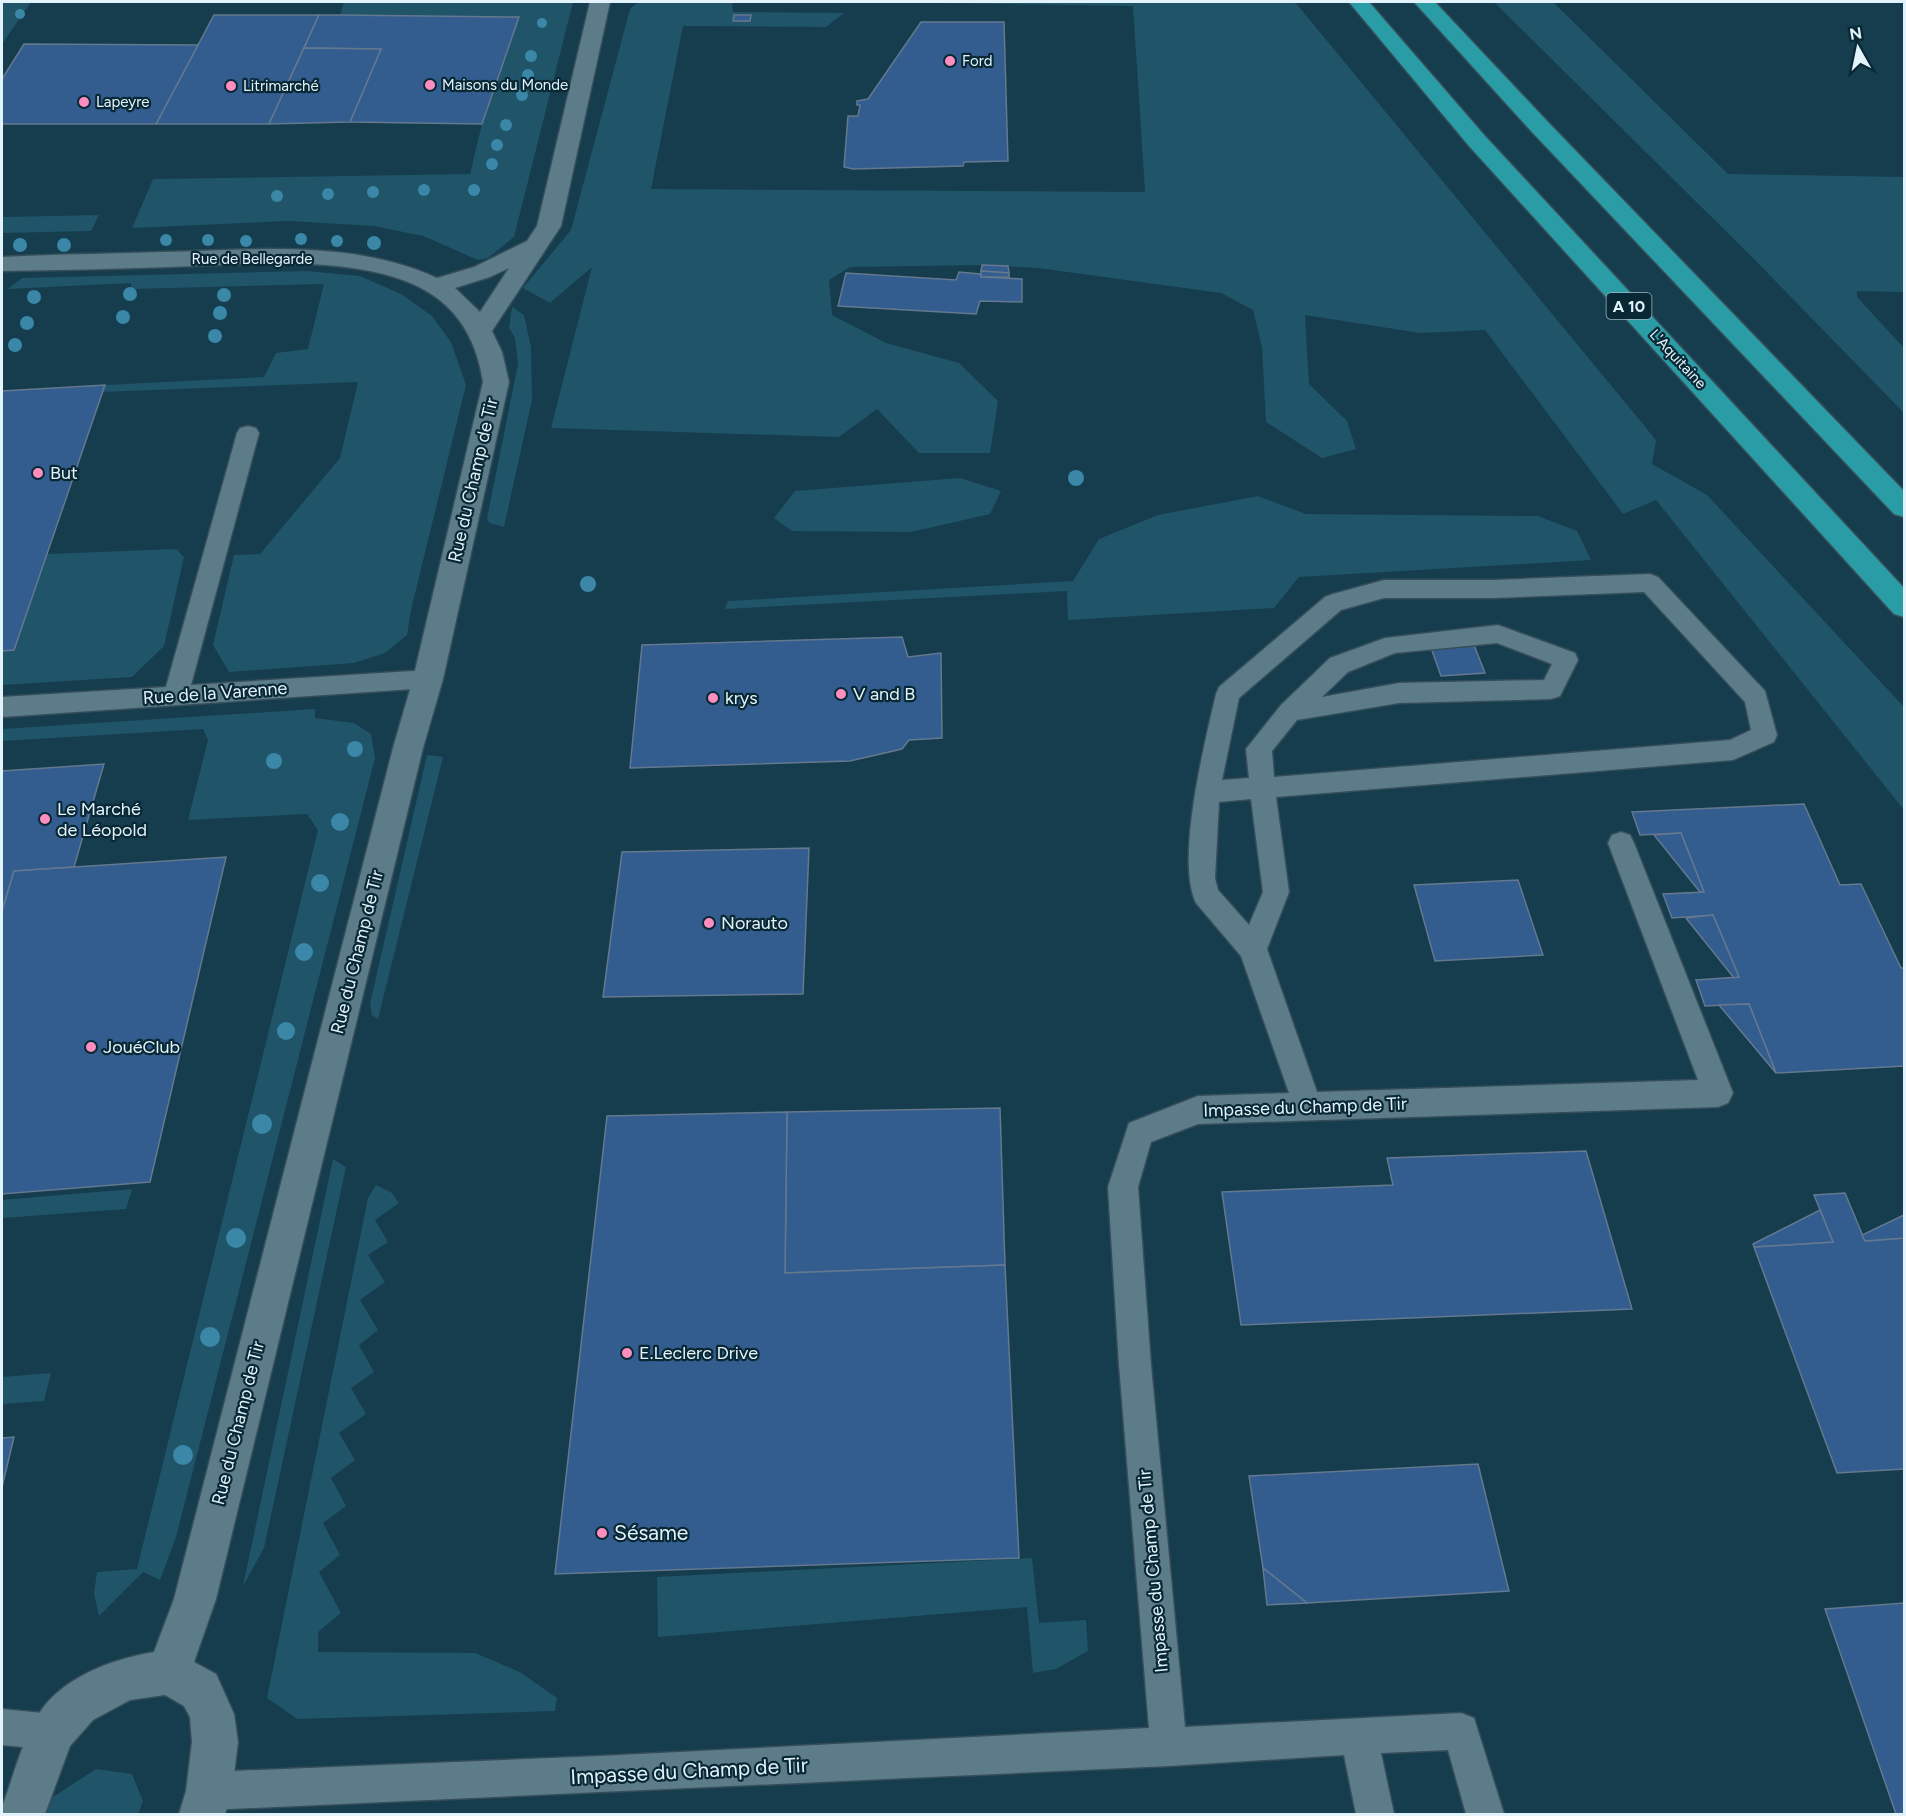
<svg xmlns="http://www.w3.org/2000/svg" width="1906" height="1816" font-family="Figtree,sans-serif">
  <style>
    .built { fill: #153d4d }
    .green { fill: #205469 }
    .building { fill: #335d8e; stroke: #64788f; stroke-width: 1.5 }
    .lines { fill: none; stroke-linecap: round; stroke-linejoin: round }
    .lane-casing { stroke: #364e59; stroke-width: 3 }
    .street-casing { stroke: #364e59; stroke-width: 3 }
    .highway-casing { stroke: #364e59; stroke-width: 3 }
    .lane { fill: #5c7c8a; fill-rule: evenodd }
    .street { fill: #5c7c8a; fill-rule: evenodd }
    .highway { fill: #2a9ca6; fill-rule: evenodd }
    .tree { fill: #3a87a8 }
    .poi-dot { fill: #fd8ebf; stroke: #092835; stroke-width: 2 }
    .labels { text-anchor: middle; stroke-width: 4.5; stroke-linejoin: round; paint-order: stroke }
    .far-poi-label { font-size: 15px; fill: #e2f3fb; stroke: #092835; text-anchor: start }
    .far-street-label { font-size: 15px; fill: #e2f3fb; stroke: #092835 }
    .shield { fill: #092835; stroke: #a1b6c0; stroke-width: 1.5 }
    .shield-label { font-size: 16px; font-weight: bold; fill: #e2f3fb }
    .poi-label { font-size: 18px; fill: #e2f3fb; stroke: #092835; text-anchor: start }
    .street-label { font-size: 18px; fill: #e2f3fb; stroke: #092835 }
    .near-poi-label { font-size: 21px; fill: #e2f3fb; stroke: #092835; text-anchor: start }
    .near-street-label { font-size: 21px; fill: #e2f3fb; stroke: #092835 }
  </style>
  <rect width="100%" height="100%" fill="#14323f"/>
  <rect class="built" x="2" y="2" width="1902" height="1812"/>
  <g class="green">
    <polygon points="4,2 31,2 2,44 2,3"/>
    <polygon points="344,2 573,2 514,237 488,258 478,260 423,236 374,226 289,221 132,228 153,179 470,174 482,124 518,17 340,15"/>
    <polygon points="638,2 732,2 733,12 844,13 826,27 683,26 651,189 1145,192 1133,6 870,2 1295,2 1656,440 1652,464 1707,495 1904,707 1904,810 1656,500 1623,514 1485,330 1420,333 1305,315 1309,384 1347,421 1356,449 1322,458 1266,422 1262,347 1253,310 1221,293 1038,268 982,265 850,267 829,280 832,315 886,343 959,363 998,401 990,453 919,453 877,409 839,437 551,428 592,267 550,303 523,288 571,230 630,9"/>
    <polygon points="1494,2 1553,2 1728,174 1904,177 1904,292 1857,291 1857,297 1904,348 1904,413 1751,256"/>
    <polygon points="99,215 91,231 2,233 2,217"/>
    <polygon points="307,271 360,276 401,294 432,316 451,342 466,385 411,610 407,635 385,653 354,663 229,672 213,645 234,555 260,554 340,458 358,382 102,392 105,385 264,377 276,353 308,349 324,284 131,289 131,283 8,289 22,278"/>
    <polygon points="512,307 524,315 531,347 532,400 504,527 489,523 487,518 518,364 515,338 509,328"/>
    <polygon points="960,478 1001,491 990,514 911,532 792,531 774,518 795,491"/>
    <polygon points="1258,496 1306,514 1538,516 1577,531 1591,560 1299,577 1274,608 1068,620 1067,591 725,609 728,601 1073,581 1099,539 1158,515"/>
    <polygon points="176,549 184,557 164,646 132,677 2,685 2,651 14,650 47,554"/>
    <polygon points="315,709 315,718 354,723 371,734 375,758 176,1537 160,1580 143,1572 99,1616 94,1594 97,1572 137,1569 318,830 307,814 188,820 208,740 203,729 2,741 2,729"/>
    <polygon points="427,755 443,757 378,1019 372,1015 370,1004"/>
    <polygon points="333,1159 346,1167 264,1548 243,1586"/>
    <polygon points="376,1185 392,1193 399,1203 375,1220 388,1242 368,1255 385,1282 360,1300 378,1330 359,1345 374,1372 351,1388 366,1414 339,1433 355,1460 331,1478 346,1506 323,1523 340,1555 319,1572 341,1613 318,1632 318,1652 475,1653 520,1672 557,1698 555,1711 297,1719 267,1698 368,1198"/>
    <polygon points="132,1189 126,1209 2,1218 2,1200"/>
    <polygon points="51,1373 44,1401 2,1404 2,1377"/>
    <polygon points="1032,1558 1039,1623 1086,1620 1088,1651 1056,1669 1033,1673 1027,1607 658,1637 657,1577"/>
    <polygon points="96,1769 132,1774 143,1801 138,1814 46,1814 53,1797"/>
  </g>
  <g class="building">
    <polygon points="214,15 319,15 269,124 156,124"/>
    <polygon points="319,15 340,15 519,17 482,124 350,122 381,49 304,48"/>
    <polygon points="734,15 751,15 750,21 733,21"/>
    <polygon points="921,22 1004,22 1008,161 964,162 963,166 853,169 844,167 848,116 858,116 860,105 857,105 857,101 868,99"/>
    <polygon points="24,44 198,45 156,124 2,124 2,79"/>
    <polygon points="304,48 381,49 350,122 269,124"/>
    <polygon points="982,265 1008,266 1009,273 981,271"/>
    <polygon points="981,271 1009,273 1009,277 981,277"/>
    <polygon points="959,272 980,274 981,277 1022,279 1022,302 980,301 976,314 838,306 846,273 956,280"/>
    <polygon points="105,385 14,650 2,651 2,391"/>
    <polygon points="902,637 908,657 941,653 942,738 909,740 902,749 850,761 630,768 642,645"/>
    <polygon points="1474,645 1485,673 1441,676 1431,648"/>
    <polygon points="104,764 74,867 14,871 2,911 2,771"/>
    <polygon points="1804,804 1840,885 1861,884 1901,968 1904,968 1904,1066 1776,1073 1749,1004 1705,1006 1696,980 1739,977 1713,915 1672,918 1663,894 1704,892 1681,833 1640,835 1632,812"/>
    <polygon points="1681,833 1704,892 1700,892 1654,835"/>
    <polygon points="809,848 803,994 603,997 622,852"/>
    <polygon points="226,857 150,1182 2,1194 2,911 14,871"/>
    <polygon points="1518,880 1543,955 1435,961 1414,885"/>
    <polygon points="1713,915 1739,977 1734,978 1686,918"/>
    <polygon points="1749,1004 1776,1073 1719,1005"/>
    <polygon points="1000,1108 1005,1265 785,1273 787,1112"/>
    <polygon points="787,1112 785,1273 1005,1265 1019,1558 555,1574 607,1116"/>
    <polygon points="1586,1151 1632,1309 1241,1325 1222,1192 1393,1185 1387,1158"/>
    <polygon points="1845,1193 1865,1241 1904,1238 1904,1469 1837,1473 1754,1247 1833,1242 1814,1195"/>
    <polygon points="1820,1210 1833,1242 1754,1247 1753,1244"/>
    <polygon points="1904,1215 1904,1238 1865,1241 1862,1235"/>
    <polygon points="14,1437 2,1487 2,1438"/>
    <polygon points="1478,1464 1509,1591 1307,1603 1263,1568 1249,1476"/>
    <polygon points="1263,1568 1307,1603 1267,1605"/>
    <polygon points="1904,1603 1904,1814 1896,1814 1825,1609"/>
  </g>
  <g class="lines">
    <defs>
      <g id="lane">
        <polygon points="248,426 256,428 259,433 191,685 428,670 437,672 440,679 437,686 428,688 2,717 2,697 166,687 237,433 240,428"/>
        <path d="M1650,574L1658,577L1765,691L1777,735L1774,742L1733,760L1276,797L1289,892L1267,949L1317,1092L1698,1080L1608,843L1612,835L1621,832L1630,835L1634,843L1733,1093L1728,1103L1718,1107L1198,1124L1151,1142L1138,1187L1151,1365L1185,1727L1461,1713L1474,1718L1504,1814H1466L1448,1750L1381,1753L1394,1814H1356L1344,1755L1169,1766L209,1810L196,1804L190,1791L196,1778L209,1772L600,1756L1149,1728L1119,1365L1108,1187L1129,1123L1198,1096L1289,1093L1241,956L1196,903C1175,860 1205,742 1216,694L1219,687L1325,597L1333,594L1384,580H1494ZM1644,592L1745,702L1751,730L1730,740L1274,777L1272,751L1297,720L1399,703L1551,699L1560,696L1578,660L1575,653L1498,625L1385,638L1330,658L1281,705L1246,749L1249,778L1222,780L1239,698L1341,610L1384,598H1494ZM1497,643L1552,664L1544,680L1399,683L1322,697L1348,672L1395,653ZM1251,799L1263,892L1249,925L1218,890L1215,878L1219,802Z"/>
        <polygon points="2,1709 53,1714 66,1719 71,1732 66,1745 53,1750 2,1745"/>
      </g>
      <path id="street" d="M590,2H610L561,226L492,331L502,352L509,382L443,679L423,748L216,1599L194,1662L216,1674L234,1714L238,1742L232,1791L225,1814H179L186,1791L192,1742L190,1717L184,1706L165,1695L130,1700L93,1720L70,1746L45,1814H2V1807C13,1778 21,1744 37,1717C59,1678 112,1659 154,1652L174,1599L393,748L413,679L483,382C477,344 462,313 428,292C364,253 245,264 171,267C115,269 58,270 2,271V257C55,254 108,254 162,252C251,250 353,239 437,278L474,267L527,241L537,226ZM509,268L480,312L455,288L490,277Z"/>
      <g id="highway">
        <polygon points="1349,2 1369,2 1485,136 1904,588 1904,617 1894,614 1469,146"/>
        <polygon points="1414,2 1435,2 1547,121 1904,491 1904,517 1894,514 1531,131"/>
      </g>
    </defs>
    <use href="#lane" class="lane-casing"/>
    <use href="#street" class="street-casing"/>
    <use href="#highway" class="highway-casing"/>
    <use href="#lane" class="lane"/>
    <use href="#street" class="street"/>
    <use href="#highway" class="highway"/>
  </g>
  <g class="tree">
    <circle cx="20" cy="14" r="5"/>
    <circle cx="542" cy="23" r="5"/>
    <circle cx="531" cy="56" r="6"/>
    <circle cx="528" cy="75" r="6"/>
    <circle cx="522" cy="95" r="6"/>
    <circle cx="506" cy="125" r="6"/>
    <circle cx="497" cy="145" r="6"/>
    <circle cx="492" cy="164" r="6"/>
    <circle cx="424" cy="190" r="6"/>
    <circle cx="474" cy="190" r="6"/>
    <circle cx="373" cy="192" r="6"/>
    <circle cx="328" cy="194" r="6"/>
    <circle cx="277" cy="196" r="6"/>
    <circle cx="301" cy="239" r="6"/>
    <circle cx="166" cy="240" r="6"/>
    <circle cx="208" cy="240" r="6"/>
    <circle cx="246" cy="241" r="6"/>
    <circle cx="337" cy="241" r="6"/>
    <circle cx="374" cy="243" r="7"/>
    <circle cx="20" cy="245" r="7"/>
    <circle cx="64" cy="245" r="7"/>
    <circle cx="130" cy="294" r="7"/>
    <circle cx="224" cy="295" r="7"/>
    <circle cx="34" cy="297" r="7"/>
    <circle cx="220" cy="313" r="7"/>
    <circle cx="123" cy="317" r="7"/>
    <circle cx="27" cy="323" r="7"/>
    <circle cx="215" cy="336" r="7"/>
    <circle cx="15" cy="345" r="7"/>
    <circle cx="1076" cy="478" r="8"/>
    <circle cx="588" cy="584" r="8"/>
    <circle cx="355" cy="749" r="8"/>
    <circle cx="274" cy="761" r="8"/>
    <circle cx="340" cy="822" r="9"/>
    <circle cx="320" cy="883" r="9"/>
    <circle cx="304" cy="952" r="9"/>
    <circle cx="286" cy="1031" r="9"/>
    <circle cx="262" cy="1124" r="10"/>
    <circle cx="236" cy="1238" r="10"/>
    <circle cx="210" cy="1337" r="10"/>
    <circle cx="183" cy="1455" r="10"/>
  </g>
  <g class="poi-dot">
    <circle cx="950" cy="61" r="6"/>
    <circle cx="430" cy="85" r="6"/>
    <circle cx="231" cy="86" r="6"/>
    <circle cx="84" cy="102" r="6"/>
    <circle cx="38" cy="473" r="6"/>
    <circle cx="841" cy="694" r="6"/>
    <circle cx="713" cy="698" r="6"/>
    <circle cx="45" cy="819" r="6"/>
    <circle cx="709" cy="923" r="6"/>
    <circle cx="91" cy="1047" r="6"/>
    <circle cx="627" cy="1353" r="6"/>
    <circle cx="602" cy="1533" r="6"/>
  </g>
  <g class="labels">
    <g class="far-poi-label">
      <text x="962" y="66">Ford</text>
      <text x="442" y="90">Maisons du Monde</text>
      <text x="243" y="91">Litrimarché</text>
      <text x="96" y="107">Lapeyre</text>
    </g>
    <g class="far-street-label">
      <text x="252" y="264">Rue de Bellegarde</text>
      <text transform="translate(1678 359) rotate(47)" y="5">L'Aquitaine</text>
    </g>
    <rect class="shield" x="1606.5" y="293" width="45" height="26" rx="4.5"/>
    <g class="shield-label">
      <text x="1629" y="312">A 10</text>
    </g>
    <g class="poi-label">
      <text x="50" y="479">But</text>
      <text x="853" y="700">V and B</text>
      <text x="725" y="704">krys</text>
      <text x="57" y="815">Le Marché<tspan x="57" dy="21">de Léopold</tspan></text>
      <text x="721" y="929">Norauto</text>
      <text x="103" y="1053">JouéClub</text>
      <text x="639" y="1359">E.Leclerc Drive</text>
    </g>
    <g class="street-label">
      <text transform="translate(473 480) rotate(-77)" y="6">Rue du Champ de Tir</text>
      <text transform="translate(215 693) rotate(-4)" y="6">Rue de la Varenne</text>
      <text transform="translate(357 952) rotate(-76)" y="6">Rue du Champ de Tir</text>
      <text transform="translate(1305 1107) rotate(-2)" y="6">Impasse du Champ de Tir</text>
      <text transform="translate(238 1423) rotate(-76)" y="6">Rue du Champ de Tir</text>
      <text transform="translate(1153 1571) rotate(-95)" y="6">Impasse du Champ de Tir</text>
    </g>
    <g class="near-poi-label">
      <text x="614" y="1540">Sésame</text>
    </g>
    <g class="near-street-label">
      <text transform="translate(689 1771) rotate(-3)" y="7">Impasse du Champ de Tir</text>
    </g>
  </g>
  <rect width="1906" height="1816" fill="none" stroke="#e2f3fb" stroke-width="6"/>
  <g transform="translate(1858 48) rotate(351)" stroke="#092835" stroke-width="4.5" paint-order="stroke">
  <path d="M0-4.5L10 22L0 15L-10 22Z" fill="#e2f3fb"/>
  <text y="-9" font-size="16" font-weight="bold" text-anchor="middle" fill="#e2f3fb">N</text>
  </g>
</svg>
